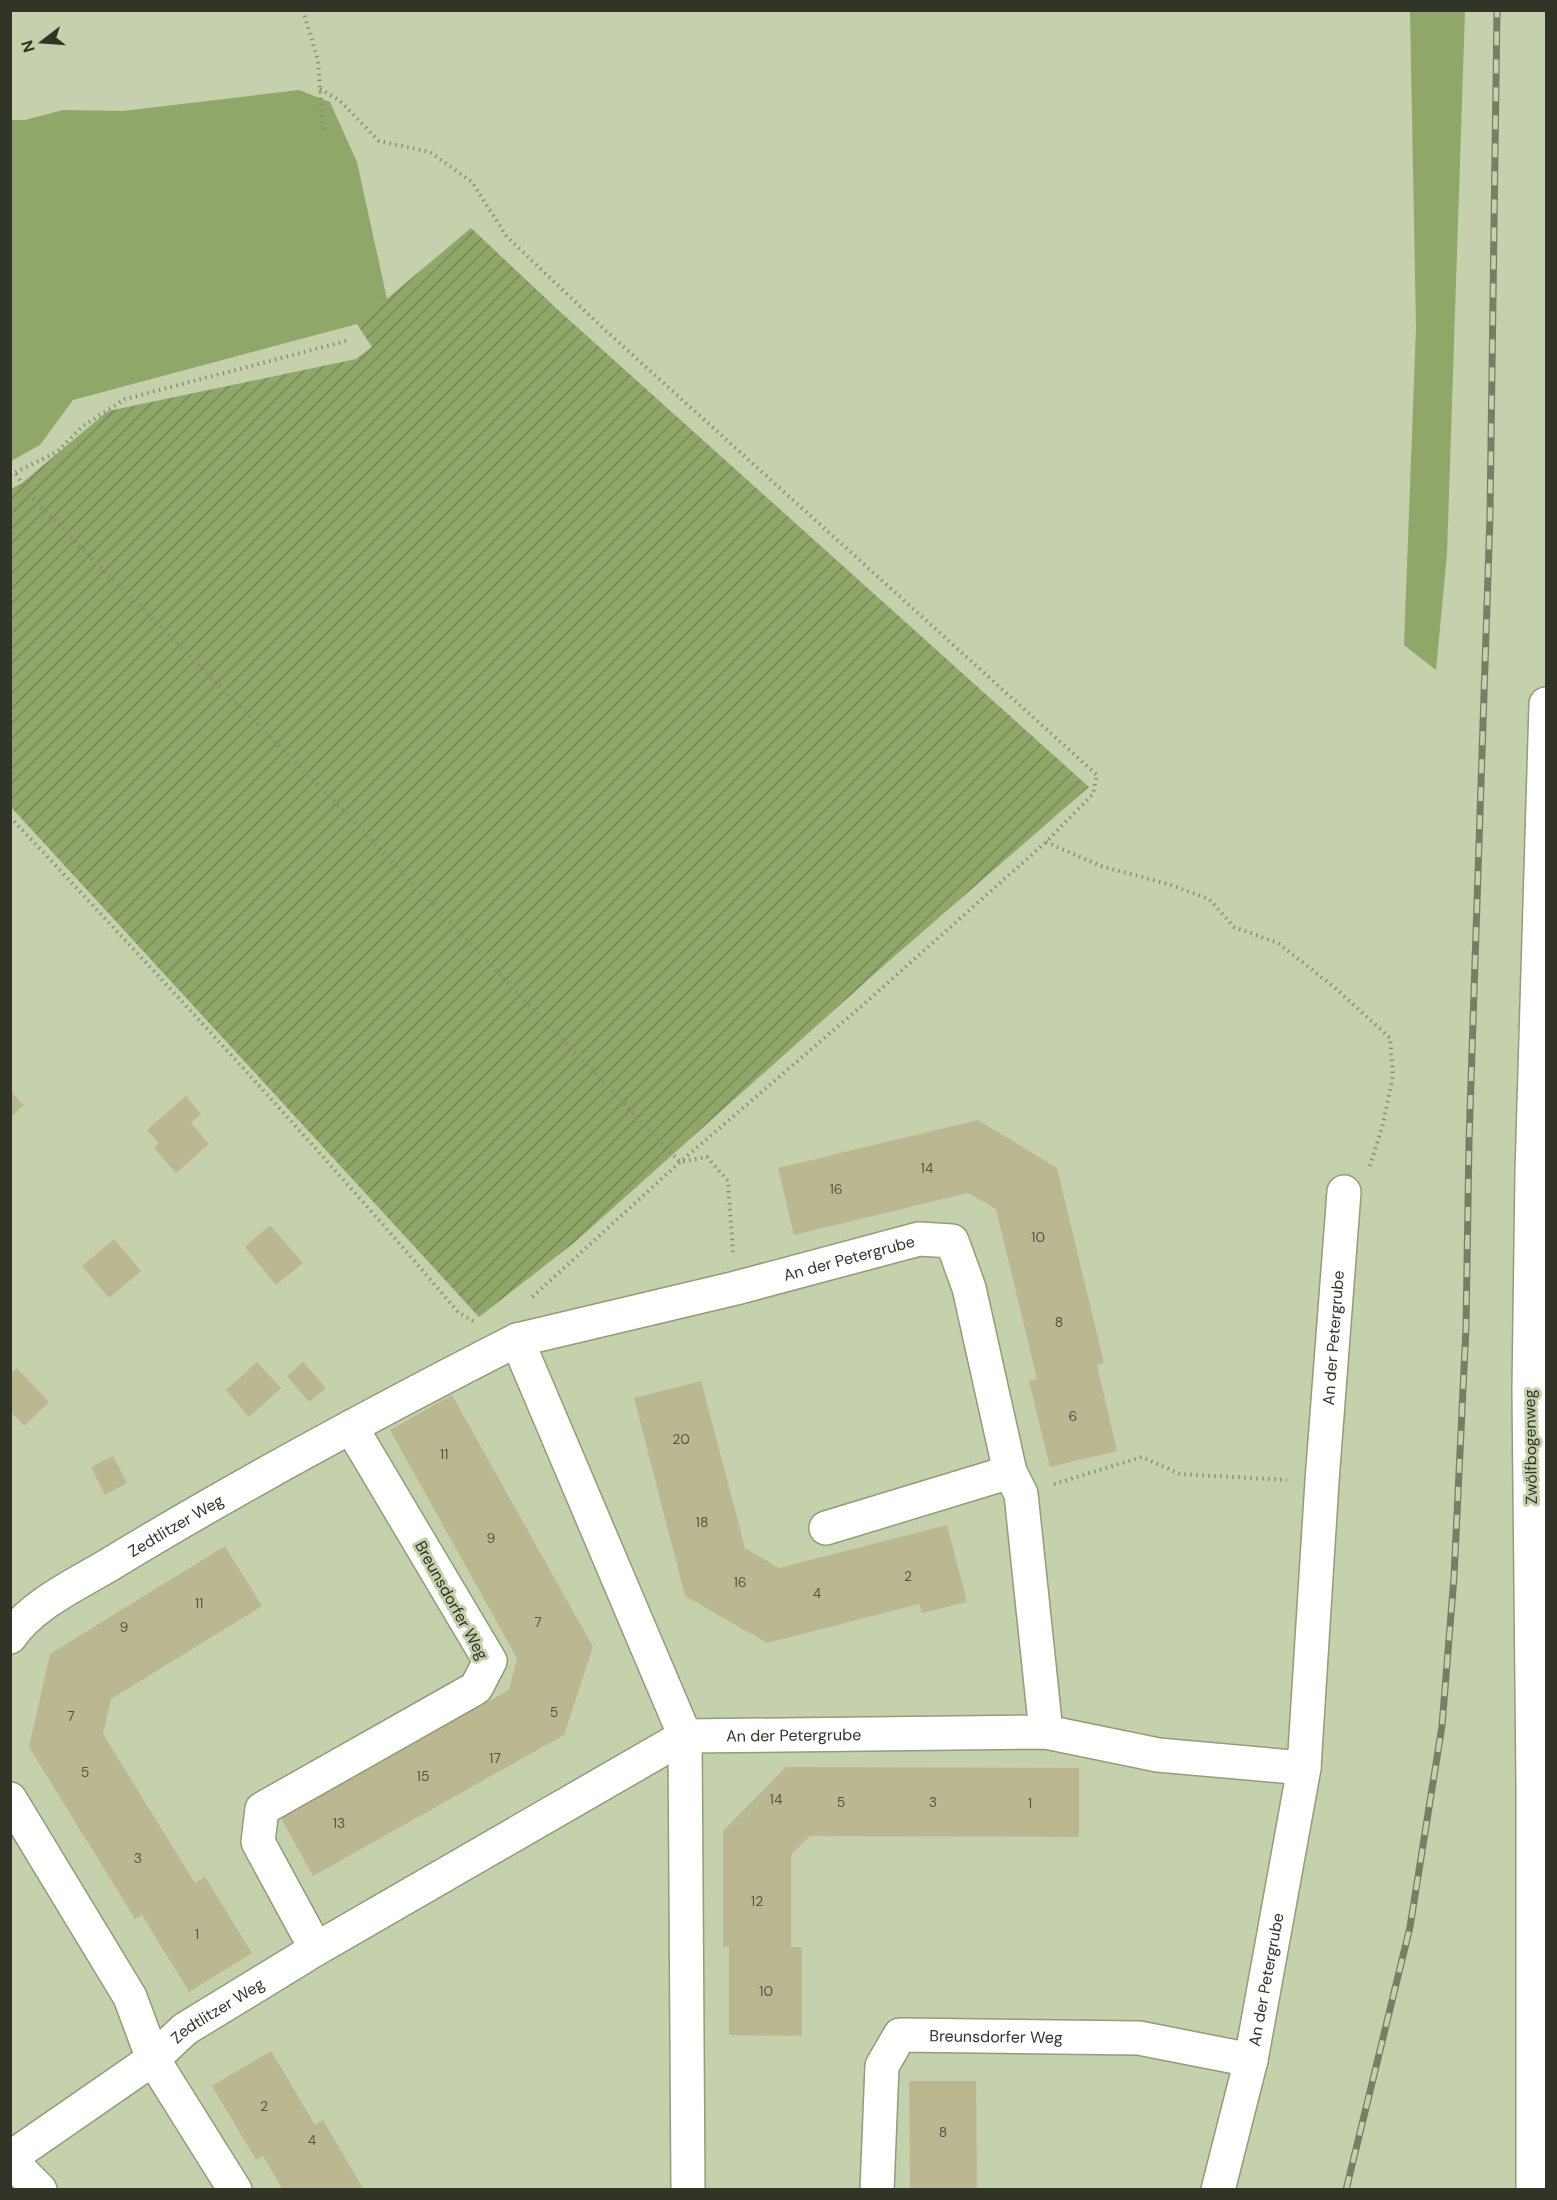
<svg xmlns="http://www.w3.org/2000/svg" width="1557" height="2200" font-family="'DM Sans',sans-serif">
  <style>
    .grass { fill: #91a669 }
    .garden { fill: url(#garden-furrows) }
    .building { fill: #bbb891 }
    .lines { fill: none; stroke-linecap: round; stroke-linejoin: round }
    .minor-casing { stroke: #8f9d79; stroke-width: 36 }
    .path { stroke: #879075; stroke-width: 4; stroke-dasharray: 1.5 4.5; stroke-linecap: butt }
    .minor { stroke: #fff; stroke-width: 33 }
    .rail-casing { stroke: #767f66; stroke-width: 7 }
    .rail { stroke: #c4d1ac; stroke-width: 4.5; stroke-dasharray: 14; stroke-linecap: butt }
    .labels { text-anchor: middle; stroke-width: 6; stroke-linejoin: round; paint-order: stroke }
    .number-label { font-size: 14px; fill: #535642 }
    .street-label { font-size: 16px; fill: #303527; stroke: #c4d1ac }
  </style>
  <defs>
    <pattern id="garden-furrows" width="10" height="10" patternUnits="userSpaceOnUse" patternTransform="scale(1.5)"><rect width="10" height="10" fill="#91a669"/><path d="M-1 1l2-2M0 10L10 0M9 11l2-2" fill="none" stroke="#778856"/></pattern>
  </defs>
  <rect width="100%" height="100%" fill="#c4d1ac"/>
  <g class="grass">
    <polygon points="1410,11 1465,11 1447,554 1436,670 1404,645 1416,328"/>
    <polygon points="299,90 330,102 357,162 387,299 357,324 73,400 40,445 11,461 11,120 25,120 63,110 123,111"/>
  </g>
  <polygon class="garden" points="471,228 556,308 1089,787 889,961 575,1242 479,1317 10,806 11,489 22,483 108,411 356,359 372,347 357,324"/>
  <g class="building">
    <polygon points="10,1091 24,1105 10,1118"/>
    <polygon points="186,1096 201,1114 191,1123 209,1144 176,1173 154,1148 159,1143 147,1130"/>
    <polygon points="978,1120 1057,1168 1104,1363 1097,1365 1117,1451 1050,1467 1029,1381 1037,1379 996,1209 968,1193 794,1235 778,1168"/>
    <polygon points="270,1225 303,1263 276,1285 245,1247"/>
    <polygon points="114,1239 141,1271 109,1298 82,1266"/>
    <polygon points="257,1362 281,1388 249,1417 226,1390"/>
    <polygon points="303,1362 326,1388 309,1402 287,1376"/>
    <polygon points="17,1368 49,1402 24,1426 10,1411 10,1375"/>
    <polygon points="701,1381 745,1548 779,1568 947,1525 967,1602 922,1613 919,1604 767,1643 685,1596 634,1398"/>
    <polygon points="452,1395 593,1647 564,1735 313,1876 281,1818 509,1690 517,1658 390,1430"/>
    <polygon points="113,1456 127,1483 105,1495 91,1467"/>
    <polygon points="225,1546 262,1606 111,1699 103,1734 195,1883 205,1877 252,1953 189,1992 142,1915 135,1919 29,1747 50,1654"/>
    <polygon points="786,1767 1079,1768 1079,1837 810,1836 791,1855 791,1947 802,1947 802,2036 729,2035 729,1947 723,1947 723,1831"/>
    <polygon points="271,2051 315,2125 323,2120 364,2190 283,2190 263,2156 256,2160 212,2086"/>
    <polygon points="909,2081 976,2081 977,2190 910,2190"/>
  </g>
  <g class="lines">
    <defs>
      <g id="minor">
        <path id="s1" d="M517,1340L736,1288L919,1239L952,1241L969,1288L1010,1472L1021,1494L1046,1732"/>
        <polyline points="826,1528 1010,1472"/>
        <path id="s2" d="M10,1637C34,1602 82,1582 117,1560C247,1481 382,1409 517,1340L685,1736L688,2190"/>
        <polyline points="10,1799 130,1997 153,2059 235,2190"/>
        <polyline points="316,1949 258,1842 262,1809 476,1688 490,1661 351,1427"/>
        <path id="s3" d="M10,2158L153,2059L185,2029L316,1949L685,1736L1046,1732L1158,1755L1304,1768"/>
        <polyline points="10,2160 40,2190"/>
        <path id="s4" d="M877,2190L882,2066L900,2035L1139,2038L1251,2060"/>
        <path id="s5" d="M1218,2190L1251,2060L1304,1768L1322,1481L1344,1192"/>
        <polyline points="1533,2190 1533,1783 1529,1390 1532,1172 1546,704"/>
      </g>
    </defs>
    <use href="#minor" class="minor-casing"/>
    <g class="path">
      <polyline points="303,10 318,60 323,132"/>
      <polyline points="320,89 339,100 379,141 430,152 472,182 507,237 605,330 1097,775 1093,794 1046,842 864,1004 680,1162 530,1299"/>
      <polyline points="16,474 29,495 329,796 680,1162 707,1157 728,1181 733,1252"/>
      <polyline points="10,475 57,452 83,426 125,399 350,340"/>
      <path d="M10,817C163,980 314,1142 458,1312L476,1323"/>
      <polyline points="1046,842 1101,866 1168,884 1209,899 1234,927 1278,943 1334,987 1390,1038 1393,1076 1383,1124 1369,1169"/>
      <polyline points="1054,1484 1142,1457 1180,1474 1287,1480"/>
    </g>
    <use href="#minor" class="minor"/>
    <defs>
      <polyline id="rail" points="1346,2190 1410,1927 1442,1726 1454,1577 1466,1327 1469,1141 1490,516 1497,10"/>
    </defs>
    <use href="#rail" class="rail-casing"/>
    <use href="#rail" class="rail"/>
  </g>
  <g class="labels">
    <g class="number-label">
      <text x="927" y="1173">14</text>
      <text x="836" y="1194">16</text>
      <text x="1038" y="1242">10</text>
      <text x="1059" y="1327">8</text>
      <text x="1073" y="1421">6</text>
      <text x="681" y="1444">20</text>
      <text x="444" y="1459">11</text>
      <text x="702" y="1527">18</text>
      <text x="491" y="1543">9</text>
      <text x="908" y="1581">2</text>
      <text x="740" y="1587">16</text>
      <text x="817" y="1598">4</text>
      <text x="199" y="1608">11</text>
      <text x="538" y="1627">7</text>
      <text x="124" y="1632">9</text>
      <text x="554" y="1717">5</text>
      <text x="71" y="1721">7</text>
      <text x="495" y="1763">17</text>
      <text x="85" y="1777">5</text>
      <text x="423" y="1781">15</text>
      <text x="776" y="1804">14</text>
      <text x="841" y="1807">5</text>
      <text x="933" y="1807">3</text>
      <text x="1030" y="1808">1</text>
      <text x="339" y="1828">13</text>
      <text x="138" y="1863">3</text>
      <text x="757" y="1906">12</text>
      <text x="197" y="1939">1</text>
      <text x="766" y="1996">10</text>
      <text x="264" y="2111">2</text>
      <text x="943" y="2137">8</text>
      <text x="312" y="2145">4</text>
    </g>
    <g class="street-label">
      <text dy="6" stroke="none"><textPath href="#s1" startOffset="342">An der Petergrube</textPath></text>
      <text dy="6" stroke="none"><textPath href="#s5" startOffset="862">An der Petergrube</textPath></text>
      <text transform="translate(1530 1447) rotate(-91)" y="6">Zwölfbogenweg</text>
      <text dy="6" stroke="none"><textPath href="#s2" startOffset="201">Zedtlitzer Weg</textPath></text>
      <text transform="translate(452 1600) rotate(61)" y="6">Breunsdorfer Weg</text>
      <text dy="6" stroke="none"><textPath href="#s3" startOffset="906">An der Petergrube</textPath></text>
      <text dy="6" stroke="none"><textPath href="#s5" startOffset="216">An der Petergrube</textPath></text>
      <text dy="6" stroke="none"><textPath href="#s3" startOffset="255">Zedtlitzer Weg</textPath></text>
      <text dy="6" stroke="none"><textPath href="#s4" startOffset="256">Breunsdorfer Weg</textPath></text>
    </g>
  </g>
  <rect width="1557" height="2200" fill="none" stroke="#303527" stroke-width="24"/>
  <g transform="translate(42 42) rotate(253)" stroke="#c4d1ac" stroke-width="4.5" paint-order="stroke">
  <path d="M0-4.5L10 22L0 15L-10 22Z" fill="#303527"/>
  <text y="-9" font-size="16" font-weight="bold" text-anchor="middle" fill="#303527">N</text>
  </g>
</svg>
